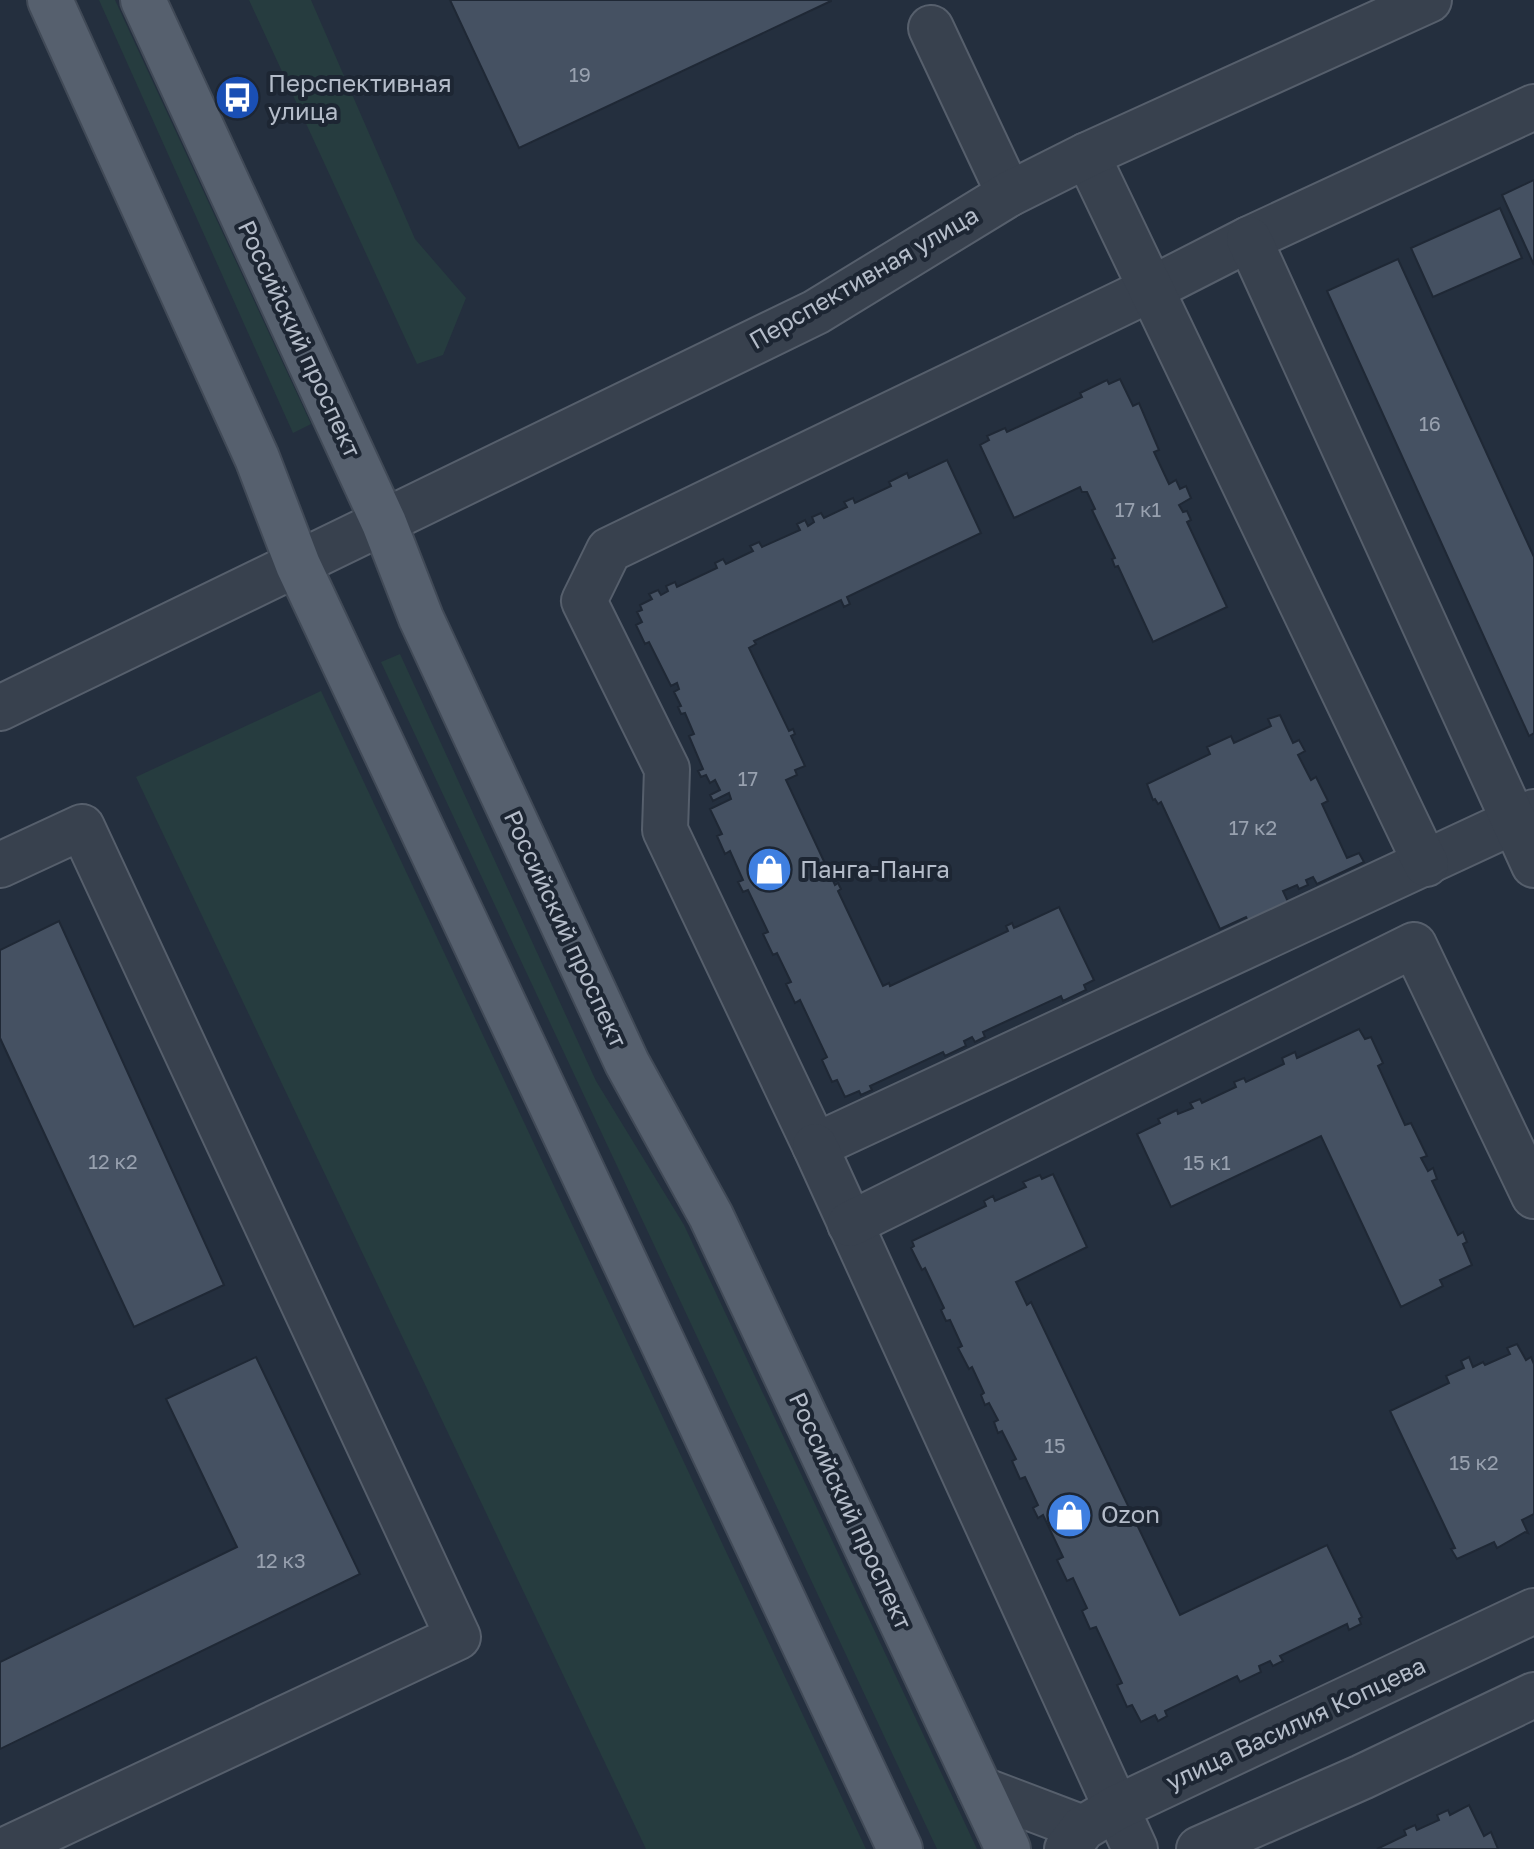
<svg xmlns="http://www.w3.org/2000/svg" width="1534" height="1849" font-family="'Golos Text',sans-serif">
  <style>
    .green { fill: #263c3f }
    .building { fill: #455162; stroke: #1f2835; stroke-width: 2 }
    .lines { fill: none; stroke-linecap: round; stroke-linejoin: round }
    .minor-casing { stroke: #565f6c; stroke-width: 48 }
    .major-casing { stroke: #414a57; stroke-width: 48 }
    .minor { stroke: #38414e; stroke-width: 44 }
    .major { stroke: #56606e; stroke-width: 44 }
    .labels { text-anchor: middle; stroke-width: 8; stroke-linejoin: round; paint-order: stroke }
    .number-label { font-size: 20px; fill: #98a1af }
    .poi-label { font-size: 24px; fill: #b4bcc9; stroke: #1d2633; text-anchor: start }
    .street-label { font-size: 24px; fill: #b4bcc9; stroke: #1d2633 }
  </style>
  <rect width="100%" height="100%" fill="#242f3e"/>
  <g class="green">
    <polygon points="99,0 115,0 311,424 293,433"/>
    <polygon points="249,0 311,0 415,239 466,298 443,355 417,364"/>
    <polygon points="400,654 596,1081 684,1225 977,1849 937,1849 381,662"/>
    <polygon points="321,691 866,1849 646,1849 136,777"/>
  </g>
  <g class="building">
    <polygon points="450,0 831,0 831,1 519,148"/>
    <polygon points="1534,180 1534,265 1502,195"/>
    <polygon points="1500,208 1522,258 1433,297 1411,248"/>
    <polygon points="1398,259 1534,557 1534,733 1529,736 1327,291"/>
    <polygon points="1120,379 1133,406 1139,403 1159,450 1154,452 1169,484 1176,480 1180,489 1186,486 1191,498 1179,505 1183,512 1187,511 1191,520 1187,522 1227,607 1153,642 1118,566 1115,567 1112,559 1115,558 1092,510 1095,509 1087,492 1082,492 1080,487 1014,518 980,445 989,440 987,436 1005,428 1007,432 1082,397 1080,393 1107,380 1109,384"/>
    <polygon points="947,460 981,533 847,597 850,604 844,607 841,600 754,641 756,644 749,648 789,731 793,729 795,734 791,736 805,766 795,770 797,775 786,780 835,885 838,883 841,889 838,891 883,986 889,983 890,986 1008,931 1006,926 1012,923 1014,928 1059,907 1094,980 1084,985 1086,990 1063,1001 1061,996 983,1032 985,1037 975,1042 972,1037 964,1041 966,1046 945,1056 943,1052 870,1086 872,1090 861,1095 859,1091 845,1097 837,1080 832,1082 822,1060 827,1057 800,1000 795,1003 786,984 791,982 777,953 773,955 763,934 768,932 748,890 743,892 738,882 743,880 730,851 725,854 717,836 722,834 710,809 731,799 729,793 713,801 710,795 720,790 715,780 710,783 706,775 701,777 698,771 703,769 689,736 694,734 685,713 681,714 678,707 681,706 674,692 679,689 677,683 671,686 649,642 645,644 636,625 642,622 637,612 642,610 640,605 652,599 649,594 658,590 661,595 668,591 666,586 675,582 677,587 717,568 715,563 723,559 726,564 753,551 750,546 759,542 762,547 800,530 797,524 805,520 808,526 814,522 812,517 821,513 824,518 847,507 844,502 853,498 855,503 891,486 889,482 907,473 909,478"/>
    <polygon points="1280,715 1293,743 1299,740 1305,751 1298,755 1311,780 1316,777 1328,801 1322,804 1347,858 1359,853 1364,862 1317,884 1313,877 1306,880 1308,885 1299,889 1297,885 1283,891 1290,906 1249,923 1246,917 1220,929 1161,802 1158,804 1155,799 1153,800 1147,784 1210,754 1207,747 1231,736 1234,743 1271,726 1268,719"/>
    <polygon points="59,921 224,1285 134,1327 0,1038 0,950"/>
    <polygon points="1359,1029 1365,1039 1371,1037 1383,1063 1378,1066 1405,1125 1411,1123 1427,1156 1421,1158 1428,1171 1433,1168 1437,1179 1432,1181 1458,1235 1463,1232 1467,1242 1463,1244 1472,1265 1440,1280 1443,1286 1401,1307 1321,1136 1171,1207 1137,1134 1160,1123 1158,1119 1177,1110 1178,1114 1193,1108 1190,1103 1200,1099 1202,1103 1236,1087 1234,1082 1244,1078 1246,1082 1284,1064 1282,1058 1295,1052 1297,1058"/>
    <polygon points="1053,1174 1087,1247 1016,1282 1027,1305 1031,1302 1180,1615 1327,1545 1362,1617 1359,1619 1361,1624 1349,1630 1347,1624 1280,1656 1283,1661 1273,1666 1270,1661 1259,1666 1261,1672 1240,1682 1237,1676 1165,1711 1167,1716 1158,1721 1155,1715 1141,1722 1132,1705 1127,1707 1117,1685 1122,1683 1096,1627 1090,1629 1082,1611 1087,1608 1073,1578 1067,1581 1057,1560 1063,1557 1043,1515 1038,1518 1033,1508 1038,1505 1025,1477 1020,1479 1012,1461 1016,1459 1002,1431 998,1433 994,1422 998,1420 989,1403 985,1405 981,1395 984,1393 972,1367 969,1369 958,1348 962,1346 950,1320 946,1321 941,1310 944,1308 925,1268 922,1270 911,1248 914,1246 912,1241 986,1206 984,1201 993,1196 995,1201 1026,1187 1023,1182 1040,1175 1042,1179"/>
    <polygon points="1517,1344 1526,1360 1531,1357 1534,1364 1534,1514 1522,1520 1528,1533 1525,1532 1497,1548 1494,1542 1457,1559 1451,1549 1455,1548 1390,1411 1449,1383 1446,1376 1464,1368 1461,1361 1469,1357 1473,1367 1483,1362 1485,1365 1510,1354 1507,1348"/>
    <polygon points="256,1357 360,1574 0,1749 0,1662 237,1547 166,1399"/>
    <polygon points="1469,1805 1484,1836 1491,1832 1498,1849 1377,1849 1406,1835 1404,1830 1415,1825 1417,1830 1439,1820 1437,1815 1448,1810 1450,1815"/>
  </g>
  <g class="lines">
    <defs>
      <g id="minor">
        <polyline points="931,28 1009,194"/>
        <polyline points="1534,107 1249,239 1149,290 609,550 584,601 667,769 665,830 815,1146 1534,812"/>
        <polyline points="1087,155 1426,864"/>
        <polyline points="1249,239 1534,865"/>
        <polyline points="0,708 816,312 1009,194 1087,155 1429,0"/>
        <polyline points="0,865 82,827 458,1637 7,1849"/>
        <polyline points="815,1146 1135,1849"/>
        <polyline points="850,1224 1414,945 1534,1196"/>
        <polyline points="980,1789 1083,1828"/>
        <polyline points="1067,1849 1083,1828 1116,1808 1534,1611"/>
        <polyline points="1199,1849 1362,1777 1534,1695"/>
      </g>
      <g id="major">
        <polyline points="50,0 257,458 298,565 900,1849"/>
        <polyline points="143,0 384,523 421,618 627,1063 711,1216 1008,1849"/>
      </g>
    </defs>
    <use href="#minor" class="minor-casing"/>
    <use href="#major" class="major-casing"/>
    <use href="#minor" class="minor"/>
    <use href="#major" class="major"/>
  </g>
  <defs>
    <symbol id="bus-disc" viewBox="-11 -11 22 22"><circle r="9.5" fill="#1a4fb4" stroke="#1d2633"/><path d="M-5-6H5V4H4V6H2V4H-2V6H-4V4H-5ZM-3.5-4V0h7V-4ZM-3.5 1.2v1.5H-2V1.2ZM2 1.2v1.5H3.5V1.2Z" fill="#fff"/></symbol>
    <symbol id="shop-disc" viewBox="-11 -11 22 22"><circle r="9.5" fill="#3f7fe0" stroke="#1d2633"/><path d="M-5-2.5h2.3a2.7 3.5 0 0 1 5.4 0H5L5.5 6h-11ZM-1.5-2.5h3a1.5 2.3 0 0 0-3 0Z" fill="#fff"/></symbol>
  </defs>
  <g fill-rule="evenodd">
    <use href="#bus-disc" x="212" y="72" width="51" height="51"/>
    <use href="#shop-disc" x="744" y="844" width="51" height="51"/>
    <use href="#shop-disc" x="1044" y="1490" width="51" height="51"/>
  </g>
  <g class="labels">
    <g class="number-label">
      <text x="580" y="82">19</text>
      <text x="1430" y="431">16</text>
      <text x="1138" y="517">17 к1</text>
      <text x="748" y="786">17</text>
      <text x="1253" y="835">17 к2</text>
      <text x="113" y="1169">12 к2</text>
      <text x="1207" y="1170">15 к1</text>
      <text x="1055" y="1453">15</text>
      <text x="1474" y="1470">15 к2</text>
      <text x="281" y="1568">12 к3</text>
    </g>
    <g class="poi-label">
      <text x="268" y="92">Перспективная<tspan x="268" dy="28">улица</tspan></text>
      <text x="800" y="878">Панга-Панга</text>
      <text x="1101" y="1523">Ozon</text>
    </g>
    <g class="street-label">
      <text transform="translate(864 278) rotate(-30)" y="8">Перспективная улица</text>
      <text transform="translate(299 339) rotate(65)" y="8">Российский проспект</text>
      <text transform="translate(565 929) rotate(65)" y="8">Российский проспект</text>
      <text transform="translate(850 1511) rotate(65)" y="8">Российский проспект</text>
      <text transform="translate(1296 1724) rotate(-25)" y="8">улица Василия Копцева</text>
    </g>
  </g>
</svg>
